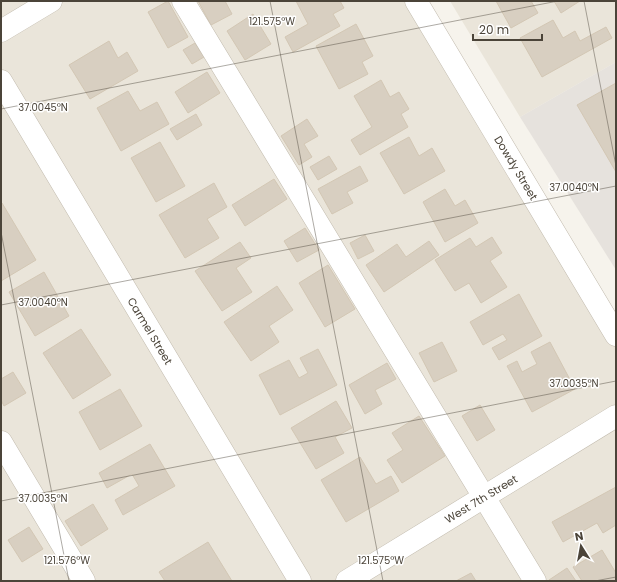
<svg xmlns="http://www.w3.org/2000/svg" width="617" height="582" font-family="Poppins,sans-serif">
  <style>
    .residential { fill: #eae5da }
    .industrial { fill: #e6e2dd }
    .building { fill: #d8cfc1; stroke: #d3c7b4 }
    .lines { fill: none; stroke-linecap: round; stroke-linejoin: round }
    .minor-casing { stroke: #c2bbae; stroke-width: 23 }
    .minor { stroke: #fff; stroke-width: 22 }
    .ticks { fill: none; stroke: #4b4439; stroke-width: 1; stroke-opacity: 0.45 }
    .labels { text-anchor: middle; stroke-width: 3; stroke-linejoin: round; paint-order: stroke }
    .street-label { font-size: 11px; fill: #4b4439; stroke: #fff }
    .ticks-label { font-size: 10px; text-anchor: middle; fill: #4b4439; stroke: #fff; stroke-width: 3; stroke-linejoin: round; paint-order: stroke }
  </style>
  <rect width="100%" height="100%" fill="#f6f3ec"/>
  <g class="residential">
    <polygon points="1,1 416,1 616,335 616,581 1,581"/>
    <polygon points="450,1 616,1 616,62 520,117"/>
  </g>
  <polygon class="industrial" points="616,62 616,270 520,117"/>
  <g class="building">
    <polygon points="168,1 188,37 168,48 148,12"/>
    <polygon points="198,1 225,1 232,14 211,25"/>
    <polygon points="296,1 340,1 344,8 333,14 340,26 293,52 285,37 308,24"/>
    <polygon points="496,1 531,1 538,13 511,28"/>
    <polygon points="554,1 580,1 561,13"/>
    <polygon points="253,14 271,44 245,60 227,31"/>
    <polygon points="553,20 563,38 575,31 580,41 606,27 612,38 542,77 520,38"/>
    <polygon points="356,24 373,56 362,62 368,74 339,89 316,46"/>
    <polygon points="109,41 118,58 127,52 138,71 90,99 69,65"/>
    <polygon points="195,43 204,57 192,64 183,50"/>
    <polygon points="207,72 220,93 188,113 175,92"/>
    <polygon points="381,80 390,97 399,92 409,109 401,114 408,127 360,155 351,140 372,127 354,96"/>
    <polygon points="616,83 616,172 577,105"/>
    <polygon points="128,91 140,111 157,102 169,124 121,151 97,108"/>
    <polygon points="196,114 202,125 177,140 170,129"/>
    <polygon points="307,119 318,136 304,144 312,157 299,165 281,136"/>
    <polygon points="409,137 419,156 432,148 445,171 404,194 380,153"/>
    <polygon points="160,142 185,186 156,202 131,158"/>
    <polygon points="329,156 337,169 318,180 310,167"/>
    <polygon points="360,166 368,181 347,192 353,203 332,214 318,189"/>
    <polygon points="274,179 287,199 245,226 232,205"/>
    <polygon points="214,183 227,207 207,219 219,238 185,258 159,215"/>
    <polygon points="445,189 455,206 465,200 478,223 445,242 423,202"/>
    <polygon points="2,203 36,260 1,281 1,204"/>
    <polygon points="305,228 319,250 297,262 284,241"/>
    <polygon points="365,235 374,251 358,259 350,243"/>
    <polygon points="492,237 502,253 490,261 507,287 481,303 469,283 455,291 435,260 470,238 476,247"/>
    <polygon points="429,241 439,255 384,292 366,265 397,244 406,257"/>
    <polygon points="240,242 251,258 236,268 252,292 222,311 195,271"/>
    <polygon points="328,265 355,309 325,327 299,283"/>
    <polygon points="44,272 69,316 35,336 9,292"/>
    <polygon points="277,286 293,310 269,326 279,342 251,361 224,322"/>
    <polygon points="519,294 542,336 499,360 492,348 507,340 503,334 483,345 470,322"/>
    <polygon points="81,329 111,375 73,399 43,353"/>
    <polygon points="442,342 457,371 434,382 419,353"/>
    <polygon points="550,342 575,389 532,412 507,366 517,361 522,372 537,364 531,352"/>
    <polygon points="318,349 337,385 280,415 259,375 289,360 299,378 308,373 300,358"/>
    <polygon points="387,363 396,379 375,390 382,404 365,414 349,385"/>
    <polygon points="13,372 26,393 4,406 1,400 1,379"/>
    <polygon points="120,389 142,426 100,450 79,412"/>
    <polygon points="336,401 352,428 335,437 344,453 316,469 291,428"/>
    <polygon points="480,405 495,430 477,441 462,416"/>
    <polygon points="419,416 445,456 402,483 387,460 403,450 392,433"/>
    <polygon points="150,444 175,486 123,515 115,500 139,486 132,474 107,488 99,473"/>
    <polygon points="360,457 376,484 391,476 399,491 346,522 321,480"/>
    <polygon points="616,487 616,525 603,533 597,523 563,542 552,522"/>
    <polygon points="93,504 108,529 81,546 65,521"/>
    <polygon points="29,527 43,549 22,562 8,540"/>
    <polygon points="208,542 232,581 165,581 159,572"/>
    <polygon points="602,550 616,573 616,581 582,581 573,567"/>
    <polygon points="567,568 576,581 549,581 549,580"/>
    <polygon points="471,573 476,581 456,581"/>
  </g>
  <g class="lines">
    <defs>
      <g id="minor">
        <polyline points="183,1 535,581"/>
        <polyline points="416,1 616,335"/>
        <polyline points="1,31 51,1"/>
        <polyline points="1,81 300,581"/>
        <polyline points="1,442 84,581"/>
        <polyline points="347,581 616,416"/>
      </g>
    </defs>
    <use href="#minor" class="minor-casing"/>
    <use href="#minor" class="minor"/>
  </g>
  <path class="ticks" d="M270,1L383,581M584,1L616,166M1,109L558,1M1,232L69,581M1,305L616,186M1,501L616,381M595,581L616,577"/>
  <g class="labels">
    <g class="street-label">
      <text transform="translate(516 168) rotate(59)" y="4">Dowdy Street</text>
      <text transform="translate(150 331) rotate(59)" y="4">Carmel Street</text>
      <text transform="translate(481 499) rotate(-31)" y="4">West 7th Street</text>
    </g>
  </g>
  <g class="ticks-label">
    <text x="272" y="25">121.575°W</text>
    <text x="43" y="111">37.0045°N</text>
    <text x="574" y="191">37.0040°N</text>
    <text x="43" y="306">37.0040°N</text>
    <text x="574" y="387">37.0035°N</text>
    <text x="43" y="502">37.0035°N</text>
    <text x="67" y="564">121.576°W</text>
    <text x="381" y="564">121.575°W</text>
  </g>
  <rect width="617" height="582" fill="none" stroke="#4b4439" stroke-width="4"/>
  <g transform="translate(581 546) rotate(349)" stroke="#ffffff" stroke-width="3" paint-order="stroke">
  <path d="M0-3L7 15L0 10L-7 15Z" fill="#4b4439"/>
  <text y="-6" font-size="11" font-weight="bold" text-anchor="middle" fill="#4b4439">N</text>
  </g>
  <path d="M473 34v6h69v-6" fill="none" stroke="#4b4439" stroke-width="2"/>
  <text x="479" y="34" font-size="12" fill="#4b4439" stroke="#ffffff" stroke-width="3" paint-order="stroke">20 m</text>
</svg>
